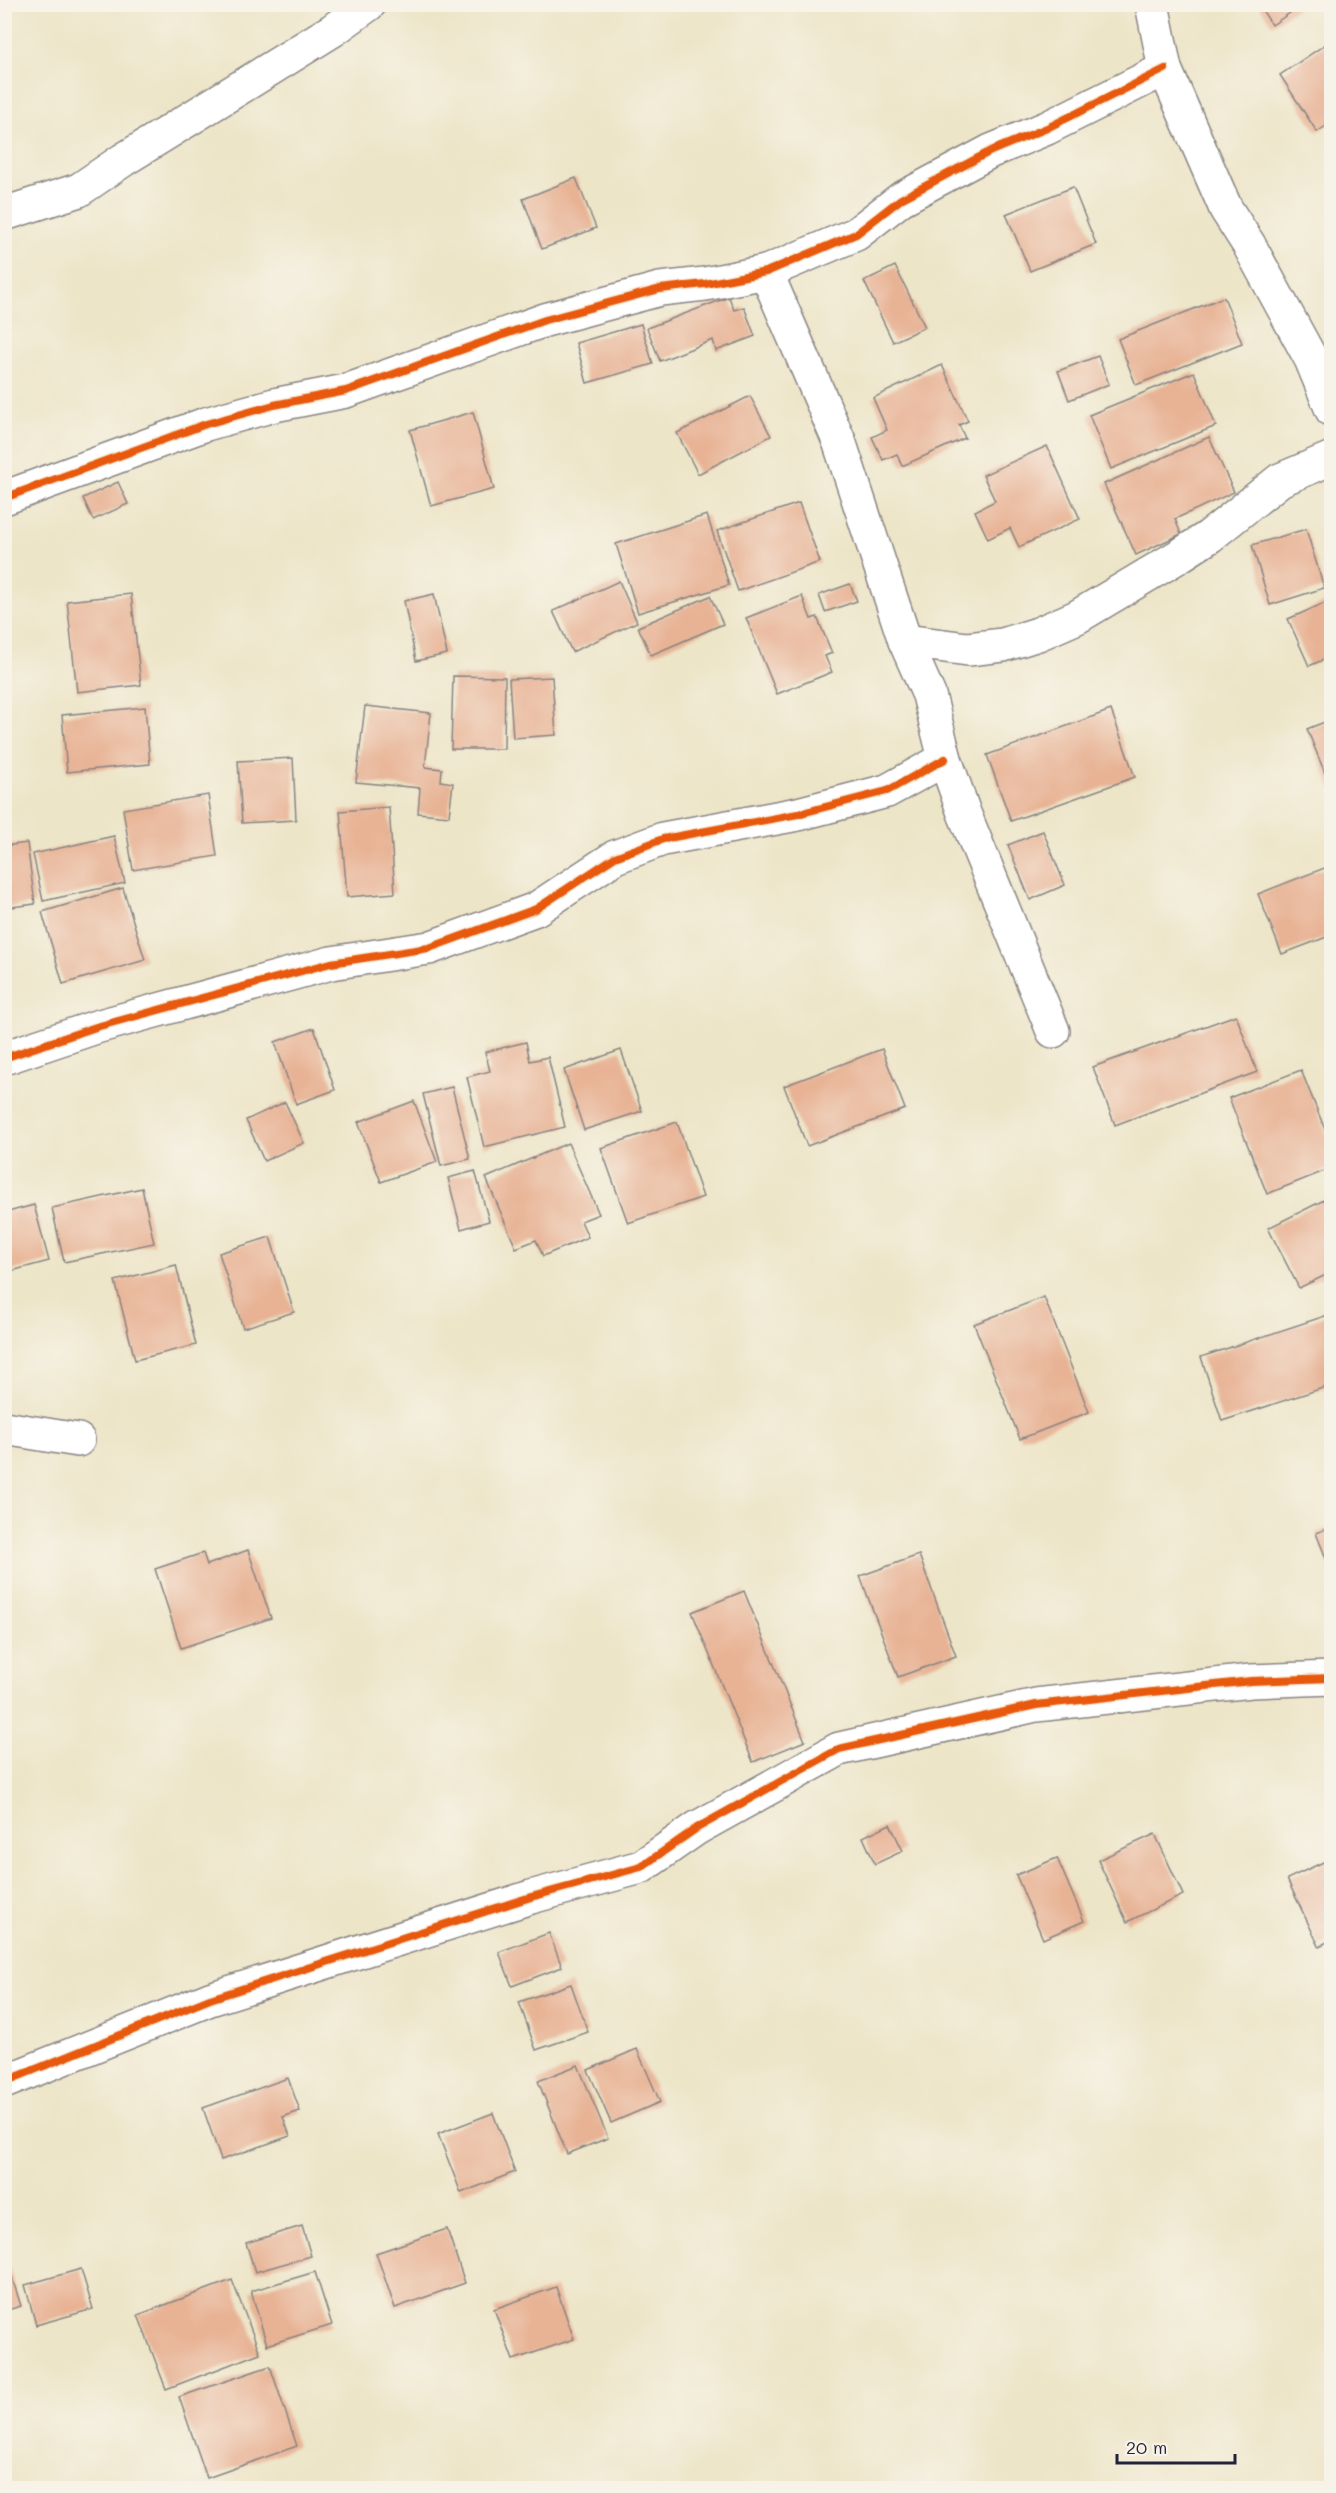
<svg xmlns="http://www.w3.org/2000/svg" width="1336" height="2493" font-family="Mali,sans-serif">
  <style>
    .building { fill: #e8b395 }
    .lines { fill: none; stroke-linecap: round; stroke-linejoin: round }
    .minor-casing { stroke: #888482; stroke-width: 36 }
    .minor { stroke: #fff; stroke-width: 33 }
    .cycleway-casing { stroke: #f7f3e8; stroke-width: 11 }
    .cycleway { stroke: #e8590c; stroke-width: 8 }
  </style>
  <rect width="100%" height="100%" fill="#f7f3e8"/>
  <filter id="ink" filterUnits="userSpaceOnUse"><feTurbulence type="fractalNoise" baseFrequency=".0167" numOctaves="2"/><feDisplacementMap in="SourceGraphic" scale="12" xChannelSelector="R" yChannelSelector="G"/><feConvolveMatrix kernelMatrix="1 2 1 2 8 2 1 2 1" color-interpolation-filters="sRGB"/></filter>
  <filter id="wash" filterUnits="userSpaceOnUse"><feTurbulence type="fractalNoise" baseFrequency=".008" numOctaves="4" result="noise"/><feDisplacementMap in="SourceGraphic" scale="24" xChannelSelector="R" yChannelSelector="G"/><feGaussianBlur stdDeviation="1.35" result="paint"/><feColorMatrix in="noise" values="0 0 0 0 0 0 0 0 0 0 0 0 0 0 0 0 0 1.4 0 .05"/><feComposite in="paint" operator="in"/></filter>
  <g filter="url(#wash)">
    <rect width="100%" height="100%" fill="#ede5c8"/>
    <g id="blocks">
      <g class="building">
        <polygon points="1258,4 1303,4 1272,25"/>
        <polygon points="1332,40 1332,122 1317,132 1280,75"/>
        <polygon points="576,178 596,228 542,249 523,199"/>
        <polygon points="1073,187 1096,244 1030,271 1006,214"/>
        <polygon points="895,266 925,327 893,342 864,281"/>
        <polygon points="729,297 734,310 744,307 755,336 716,351 713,340 660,361 647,328"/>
        <polygon points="1224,297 1242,343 1136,385 1118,339"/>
        <polygon points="641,324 653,364 587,383 576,343"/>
        <polygon points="1098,356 1109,384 1069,400 1058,371"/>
        <polygon points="942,365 968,421 959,425 965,438 902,466 897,454 883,460 872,437 887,430 873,398"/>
        <polygon points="1194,372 1216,426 1111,469 1089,415"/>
        <polygon points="750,396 771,436 698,474 677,433"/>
        <polygon points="473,412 494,489 431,506 410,430"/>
        <polygon points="1209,437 1234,492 1175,519 1181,534 1136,555 1104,484"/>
        <polygon points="1047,446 1080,519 1019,547 1010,528 988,539 975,511 995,501 983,475"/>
        <polygon points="118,482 128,504 93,520 83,498"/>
        <polygon points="799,503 820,562 738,591 717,531"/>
        <polygon points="707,515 729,585 638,613 616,544"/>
        <polygon points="1306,529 1324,588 1270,605 1252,545"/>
        <polygon points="619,581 637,622 572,652 553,611"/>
        <polygon points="850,584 857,601 825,612 819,595"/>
        <polygon points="131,594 141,685 77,692 67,601"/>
        <polygon points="434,594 447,654 416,661 404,601"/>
        <polygon points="710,596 723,624 651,655 638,627"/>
        <polygon points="802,596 811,619 817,617 832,653 825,656 832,672 777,694 746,618"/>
        <polygon points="1332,600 1332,656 1309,666 1288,619"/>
        <polygon points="453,676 505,677 504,749 451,749"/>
        <polygon points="552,677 556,735 513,738 509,679"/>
        <polygon points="365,706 431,713 425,767 442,769 441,781 453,783 449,816 418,813 420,788 356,782"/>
        <polygon points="145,707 150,764 67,772 62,715"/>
        <polygon points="1111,710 1135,777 1011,821 987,755"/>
        <polygon points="1332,719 1332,788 1331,788 1307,729"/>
        <polygon points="293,758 296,820 242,823 238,761"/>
        <polygon points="208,795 217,856 133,870 123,809"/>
        <polygon points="389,807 395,893 347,897 340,811"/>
        <polygon points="1043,831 1065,885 1030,900 1008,845"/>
        <polygon points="114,836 125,883 43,901 33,854"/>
        <polygon points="27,843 35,904 4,908 4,846"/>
        <polygon points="1332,865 1332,935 1282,954 1258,894"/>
        <polygon points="123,888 145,960 63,984 42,912"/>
        <polygon points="1236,1015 1257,1072 1115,1125 1093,1067"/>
        <polygon points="314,1028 335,1090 296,1104 275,1042"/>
        <polygon points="526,1042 530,1061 548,1057 565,1127 484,1147 467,1077 490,1071 485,1052"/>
        <polygon points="882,1049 905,1109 807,1146 784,1086"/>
        <polygon points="621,1050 642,1111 584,1130 564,1070"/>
        <polygon points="1301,1070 1332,1147 1332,1168 1267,1194 1229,1098"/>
        <polygon points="452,1087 470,1159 441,1166 423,1094"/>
        <polygon points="414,1101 437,1162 381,1182 358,1122"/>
        <polygon points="285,1102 304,1143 264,1161 246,1120"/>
        <polygon points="677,1122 703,1197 628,1223 601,1148"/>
        <polygon points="568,1143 599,1214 581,1221 588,1237 543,1256 536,1240 516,1248 486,1178"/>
        <polygon points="475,1171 489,1221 461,1229 448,1178"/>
        <polygon points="142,1188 154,1243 64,1262 52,1208"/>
        <polygon points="1332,1196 1332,1272 1299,1288 1268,1228"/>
        <polygon points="34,1205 49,1261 4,1273 4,1213"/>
        <polygon points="270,1237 294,1312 243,1328 219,1253"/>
        <polygon points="176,1265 196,1345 135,1360 115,1281"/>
        <polygon points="1044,1297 1089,1412 1020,1439 974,1324"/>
        <polygon points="1331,1314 1332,1385 1222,1421 1201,1357"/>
        <polygon points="1331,1527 1331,1571 1316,1533"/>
        <polygon points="248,1550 271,1618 181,1648 155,1569 203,1553 207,1565"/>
        <polygon points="919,1555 956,1656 898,1677 860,1576"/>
        <polygon points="744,1591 805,1741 753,1762 692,1612"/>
        <polygon points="890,1824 903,1851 875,1864 863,1837"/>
        <polygon points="1155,1834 1183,1895 1127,1922 1098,1860"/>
        <polygon points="1057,1858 1084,1921 1043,1939 1016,1875"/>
        <polygon points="1332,1858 1332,1940 1319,1946 1287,1879"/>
        <polygon points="549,1933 562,1967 512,1986 499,1952"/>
        <polygon points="571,1984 588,2032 536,2050 519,2002"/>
        <polygon points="637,2049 660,2102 611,2123 588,2070"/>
        <polygon points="578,2065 608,2138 567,2154 538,2081"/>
        <polygon points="288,2078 300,2111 283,2117 290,2136 221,2160 203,2108"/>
        <polygon points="493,2113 515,2172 461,2193 438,2134"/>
        <polygon points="302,2226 311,2256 255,2272 246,2243"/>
        <polygon points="447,2229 465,2283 395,2308 376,2253"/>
        <polygon points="4,2252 21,2306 4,2311"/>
        <polygon points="81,2269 93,2309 36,2325 25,2285"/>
        <polygon points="315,2272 332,2325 267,2345 251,2291"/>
        <polygon points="232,2280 260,2353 166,2389 138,2315"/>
        <polygon points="556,2287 574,2339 513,2360 494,2309"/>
        <polygon points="270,2366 297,2446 207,2478 179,2397"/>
      </g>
    </g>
  </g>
  <g filter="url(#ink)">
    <use href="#blocks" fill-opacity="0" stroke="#888482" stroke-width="1.5"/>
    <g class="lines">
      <defs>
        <g id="minor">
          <polyline points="1152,4 1165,69 1226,209 1249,245 1311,359 1332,410"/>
          <polyline points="4,214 79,190 123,160 333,30 369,4"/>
          <polyline points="766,272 839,441 905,641 929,695 945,759 964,813 1053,1031"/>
          <polyline points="4,498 206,424 274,405 346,391 545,320 660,289 705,284 766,272 856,234 901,199 991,151 1047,128 1165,69"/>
          <polyline points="905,641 968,649 1003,645 1038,634 1077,617 1179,556 1210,536 1280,480 1332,458"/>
          <polyline points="4,1058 96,1027 331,963 429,948 536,909 615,857 663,839 798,814 887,791 945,759"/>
          <polyline points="4,1428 78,1440"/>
          <polyline points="4,2082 210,1999 531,1897 641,1867 697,1828 839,1749 1036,1705 1251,1681 1332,1678"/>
        </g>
      </defs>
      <use href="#minor" class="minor-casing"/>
      <use href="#minor" class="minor"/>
      <defs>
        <g id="cycleway">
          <polyline points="4,498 206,424 274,405 346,391 545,320 660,289 705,284 766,272 856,234 901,199 991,151 1047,128 1165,69"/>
          <polyline points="4,1058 96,1027 331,963 429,948 536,909 615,857 663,839 798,814 887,791 945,759"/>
          <polyline points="4,2082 210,1999 531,1897 641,1867 697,1828 839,1749 1036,1705 1251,1681 1332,1678"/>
        </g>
      </defs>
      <use href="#cycleway" class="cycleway-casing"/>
      <use href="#cycleway" class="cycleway"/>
    </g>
  </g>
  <rect width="1336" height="2493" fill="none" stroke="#f7f3e8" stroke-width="24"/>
  <path d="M1117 2454v9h118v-9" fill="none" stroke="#22223b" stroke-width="3"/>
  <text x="1126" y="2454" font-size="18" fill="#22223b" stroke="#f7f3e8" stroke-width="4.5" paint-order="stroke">20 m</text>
</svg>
